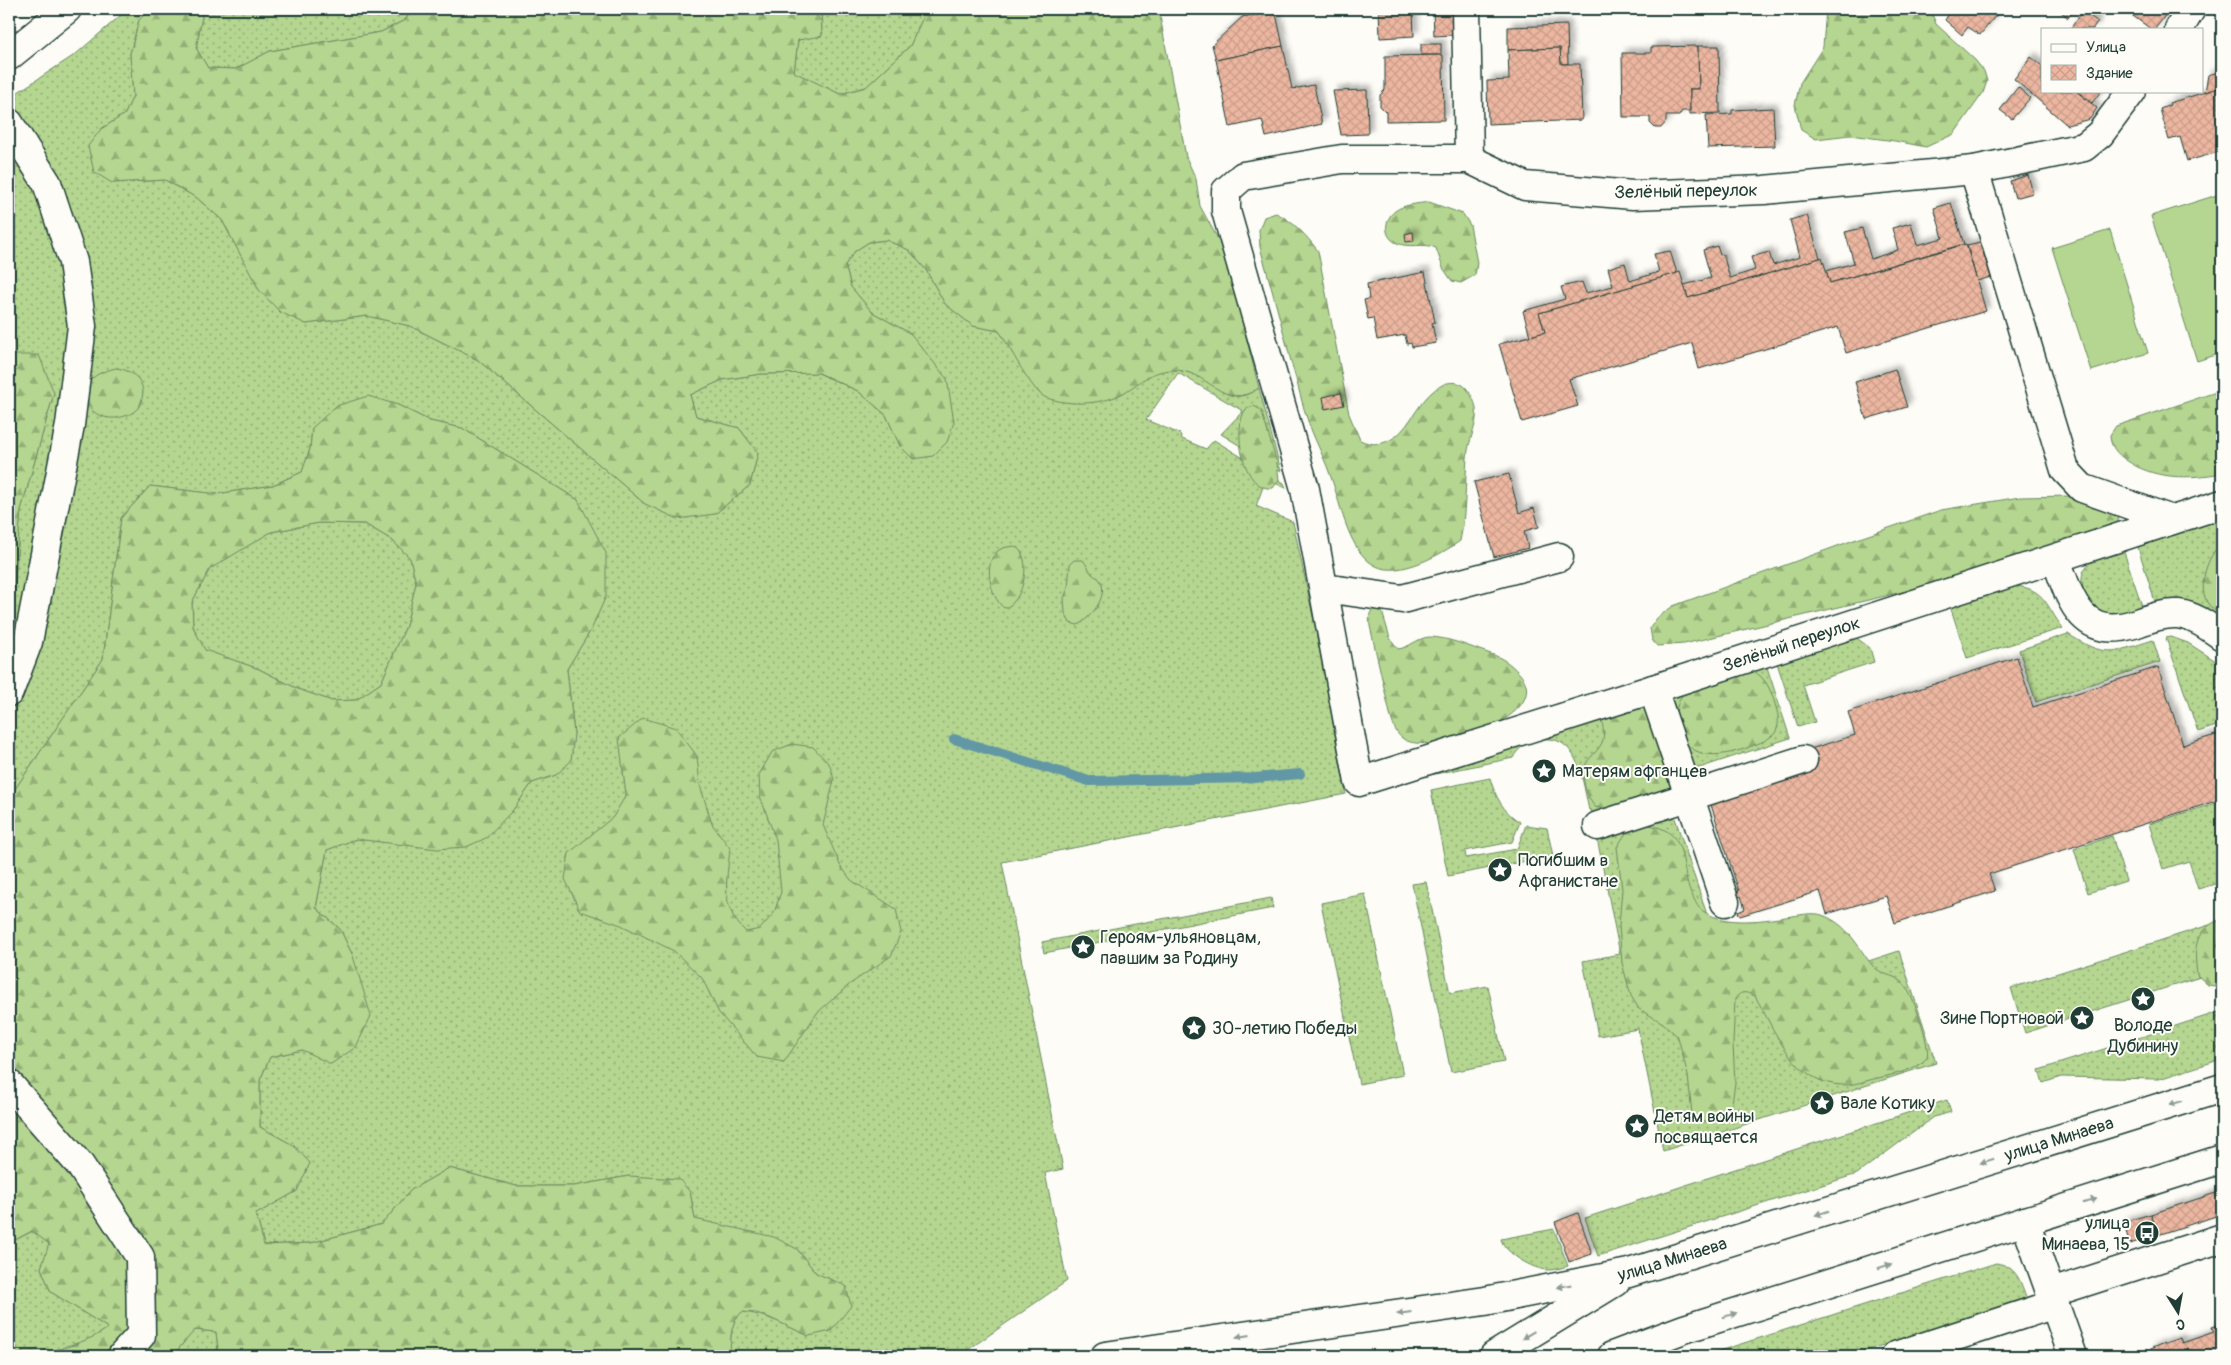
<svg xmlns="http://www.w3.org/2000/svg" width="2231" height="1365" font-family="Pangolin,sans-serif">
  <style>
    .grass { fill: url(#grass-dots); stroke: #6a8a62 }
    .forest { fill: url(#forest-firs); stroke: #6a8a62; fill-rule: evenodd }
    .garden { fill: #b5d690; stroke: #6a8a62 }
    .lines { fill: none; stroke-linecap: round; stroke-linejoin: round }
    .stream { stroke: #6298a5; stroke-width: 10 }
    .building { fill: url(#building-cross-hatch); stroke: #1f3d34; filter: url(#shadow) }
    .minor-casing { stroke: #1f3d34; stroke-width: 31 }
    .major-casing { stroke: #1f3d34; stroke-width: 31 }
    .minor { stroke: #fdfcf7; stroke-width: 28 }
    .major { stroke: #fdfcf7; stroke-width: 28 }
    .oneway { fill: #8e9c96 }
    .labels { text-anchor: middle; stroke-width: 4; stroke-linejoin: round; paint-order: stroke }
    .street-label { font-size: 18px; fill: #1f3d34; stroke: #fdfcf7 }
    .poi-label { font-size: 18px; fill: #1f3d34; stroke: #fdfcf7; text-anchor: start }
  </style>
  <defs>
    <pattern id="grass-dots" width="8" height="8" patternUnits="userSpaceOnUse" patternTransform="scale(1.25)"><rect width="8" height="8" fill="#b5d690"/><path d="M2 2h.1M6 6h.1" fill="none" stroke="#93af76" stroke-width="1.8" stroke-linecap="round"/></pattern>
    <pattern id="forest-firs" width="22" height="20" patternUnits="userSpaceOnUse" patternTransform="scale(1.25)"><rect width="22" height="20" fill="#b5d690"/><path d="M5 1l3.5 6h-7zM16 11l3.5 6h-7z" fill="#93af76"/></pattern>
    <pattern id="building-cross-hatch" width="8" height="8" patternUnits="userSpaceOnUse" patternTransform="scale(1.25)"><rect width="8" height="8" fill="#ecb6a0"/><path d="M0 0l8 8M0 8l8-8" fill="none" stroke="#ca9d8a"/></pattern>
    <filter id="shadow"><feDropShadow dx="4.5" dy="-4.5" stdDeviation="2.5" flood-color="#0004"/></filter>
  </defs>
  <rect width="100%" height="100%" fill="#fdfcf7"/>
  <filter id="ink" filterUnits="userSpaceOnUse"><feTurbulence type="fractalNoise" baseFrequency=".02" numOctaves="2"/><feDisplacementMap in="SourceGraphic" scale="10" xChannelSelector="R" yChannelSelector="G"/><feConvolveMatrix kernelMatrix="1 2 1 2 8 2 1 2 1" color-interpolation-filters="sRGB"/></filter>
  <g filter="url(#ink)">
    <g class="grass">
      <path d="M128,9H150L139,20L130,54L133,96L125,114L101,129L112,183L165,180L197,198L222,220L259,289L306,324L367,316L410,326L478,360L645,504L715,514L750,485L758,453L739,428L696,416L690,395L722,380L761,374L818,373L858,391L886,415L900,446L911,334L872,312L851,287L845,265L855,251L869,242L886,240L909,250L926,270L945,304L973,326L999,331L1011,348L1123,393C1133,385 1144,375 1156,372C1170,367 1191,371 1204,379C1226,391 1232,406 1259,388L1281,471L1221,434L1243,411L1178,373L1146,420L1180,434L1182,439L1206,449L1214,440L1284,483L1286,488L1266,479L1256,506L1293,522L1317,635L1346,794L1002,862L1063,1169L1045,1173L1067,1281L959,1356H730C731,1339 729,1324 742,1312C766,1314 787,1326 809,1336L846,1287L816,1273L797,1249L695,1219L690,1192L629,1176L574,1186H516L449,1168L411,1190L382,1224L311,1243L264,1245L256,1214L297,1191L293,1145L260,1127V1080L270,1057L302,1050L353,956L340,929L316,908L327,850L356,839L390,842L513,810L532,783L556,775L574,734L567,669L592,628L578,500L462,428L430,421L398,405L312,428L310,449L302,472L273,485L217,494L150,486L121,518L103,659L9,798V646L21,510L54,393L14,355L9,364V98L76,54Z"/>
      <polygon points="199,9 413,9 405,20 381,32 270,51 237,69 208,68 196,48 202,17"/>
      <polygon points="821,9 930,9 924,15 910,46 866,87 840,94 794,73 798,40 822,35"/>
      <path d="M2222,516V622C2195,604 2190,597 2155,602L2137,544Z"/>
      <polygon points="319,523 365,524 392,540 410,558 416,583 406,626 381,683 356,700 332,701 298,689 259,669 204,650 193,626 192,602 210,568 271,532"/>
      <path d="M2123,549L2142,606C2132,609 2119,616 2108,613C2087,609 2071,577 2091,562C2100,555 2113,552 2123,549Z"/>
      <path d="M2016,586C2046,589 2046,607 2063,628L1967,658L1950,606Z"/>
      <polygon points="1850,633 1870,648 1874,662 1803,685 1815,722 1798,727 1775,657"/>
      <path d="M2068,634C2105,658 2112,653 2153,640L2160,662L2036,702L2019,650Z"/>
      <polygon points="2171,637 2188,643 2222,665 2222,724 2198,732 2166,638"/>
      <polygon points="1765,661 1790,738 1690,771 1665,693"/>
      <path d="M1647,701L1678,793L1594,821L1591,810H1589C1582,781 1579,731 1537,740C1527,742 1517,749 1513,758L1367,788Z"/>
      <path d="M1490,778C1495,796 1503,812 1520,822L1512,842L1465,851L1466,858L1517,849L1526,825L1547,828L1553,856L1448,876L1431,790Z"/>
      <polygon points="2222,801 2222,882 2198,889 2189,861 2163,869 2149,824"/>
      <polygon points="1672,809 1721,957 1817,978 1899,951 1936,1063 1663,1151 1638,1029 1598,1036 1583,961 1620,954 1596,833"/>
      <polygon points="2112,836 2126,881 2088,893 2074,849"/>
      <polygon points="1426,882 1450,993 1488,986 1504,1062 1451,1072 1412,884"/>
      <polygon points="1365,894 1403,1075 1359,1084 1321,903"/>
      <polygon points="1271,898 1273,908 1044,953 1042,942"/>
      <polygon points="2222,921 2222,970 2025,1033 2011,988"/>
      <polygon points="2222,1011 2222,1059 2159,1079 2061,1077 2043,1083 2039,1070"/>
      <polygon points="1947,1100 1951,1112 1934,1117 1857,1174 1598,1256 1585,1218"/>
      <path d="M1554,1229L1568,1266C1561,1268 1555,1270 1548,1270C1534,1270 1504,1253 1501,1239Z"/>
      <polygon points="33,1231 50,1244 41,1268 51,1292 108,1328 90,1340 66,1346 46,1356 9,1356 9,1243"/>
      <path d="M1996,1263C2017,1266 2020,1281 2027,1299L1849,1356H1703Z"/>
      <polygon points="194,1330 216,1332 218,1348 212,1356 172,1356"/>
    </g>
    <g class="forest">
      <path d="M150,9H199L202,17L196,48L208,68L236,69L270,51L381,32L405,20L413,9H821L822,36L798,40L794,72L840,94L866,87L910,46L924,15L930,9H1161L1160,16L1186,157L1196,179L1200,206L1219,241L1230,273L1259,388C1222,413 1210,369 1172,370C1151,371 1142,381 1125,392C1104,405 1070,406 1047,398C1032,394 1010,346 999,331L973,326L945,304L926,270L909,250L886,240L869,242L855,251L845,265L851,287L872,312L911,334L947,379L954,422L947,442L933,456L913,459L900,446L886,415L858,391L819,373L761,374L722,380L690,395L696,416L739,428L758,453L750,485L715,514L678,519L645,504L478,360L410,326L367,316L306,324L280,312L259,290L222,220L197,198L165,180L112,183L94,172L88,146L101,129L125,114L133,96L130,54L139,20Z"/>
      <polygon points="1826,9 1930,9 1936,24 1975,60 1984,71 1987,81 1983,93 1954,134 1926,147 1895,141 1850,135 1816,139 1801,130 1795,105 1800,83 1823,47"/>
      <path d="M1429,202L1463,214L1470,225L1477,263L1475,275L1461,283L1452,281L1443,268L1436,248C1423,242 1410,249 1397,243C1384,238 1383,220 1395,211C1404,204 1418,204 1429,202Z"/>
      <path d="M1276,213C1294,222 1306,235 1318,251L1349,414L1360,440C1373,446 1383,445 1395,437C1412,425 1420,395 1444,384C1452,381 1462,382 1467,389C1487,415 1469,431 1467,458C1465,485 1466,513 1460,541C1442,554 1399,578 1376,566C1349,553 1341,506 1332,480C1326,461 1316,443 1309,424C1302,405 1298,384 1292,365C1282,326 1271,286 1260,247L1259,230L1264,217Z"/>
      <polygon points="14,355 39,355 54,393 21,510 9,646 9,364"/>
      <path d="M116,368C133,370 148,382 141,402C139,409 132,414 125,416C96,426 71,398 94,377C100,372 108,370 116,368Z"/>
      <path d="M2222,390V473C2189,479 2154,480 2126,460C2117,454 2110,446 2110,435L2116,426Z"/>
      <path d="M368,396L398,405L430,421L462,428L578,500L606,553V596L592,628L567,669L574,734L571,761L556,775L532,783L513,810L486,838L466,847L437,849L356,839L327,850L316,908L340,929L353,956L371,1016L356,1047L331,1064L302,1050L270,1057L260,1080V1127L293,1145L310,1163L297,1191L256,1214L264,1245L311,1243L382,1224L411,1190L449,1168L516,1186H574L629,1176L679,1179L690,1192L695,1219L774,1237L797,1249L816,1273L846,1286L851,1306L831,1331L809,1336L770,1318L756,1313L742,1312C729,1324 731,1339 730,1356H212L218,1348L216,1332L195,1330L172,1356H46C67,1345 89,1342 108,1328L51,1292L41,1268L49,1244L32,1231L9,1243V798L103,659L121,518L150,486L217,494L273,485L302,472L310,449L312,428L336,406ZM319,523L365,524L392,540L410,558L416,583L406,626L381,683L356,700L332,701L298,689L259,669L205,650L193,627L192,602L210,569L271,532Z"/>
      <path d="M1254,406L1261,410L1277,463L1279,480L1273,488C1242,493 1232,426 1246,409Z"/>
      <polygon points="2071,496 2117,515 2118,520 2117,528 2011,566 1684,644 1657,646 1652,640 1650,628 1657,618 1673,606 1854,540 1941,510 2020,497"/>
      <path d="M2222,543V614C2218,612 2212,609 2209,605C2196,589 2207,555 2222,543Z"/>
      <path d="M1014,546C1034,554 1024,604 1004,608C990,597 982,561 999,550C1003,547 1009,547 1014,546Z"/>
      <path d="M1074,560H1083C1087,565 1089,570 1092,574C1095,577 1099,577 1101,582C1108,598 1090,618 1078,625L1070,623L1065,613L1064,598L1068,588L1070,564Z"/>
      <path d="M1377,606L1381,608L1390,638L1398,649C1409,648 1417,638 1429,637C1448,637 1470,647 1488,653C1501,657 1510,663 1519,673C1558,715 1435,756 1405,740C1396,735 1394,727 1391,718L1370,626C1369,616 1368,612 1377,606Z"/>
      <path d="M1752,670C1768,679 1772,693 1777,711C1779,718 1779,726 1775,733C1768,741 1754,745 1744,749C1711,760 1680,758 1676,715C1676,706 1681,693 1689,688C1700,682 1737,674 1752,670Z"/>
      <path d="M1641,690L1671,781L1670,794L1610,810L1595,807C1586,796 1579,775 1587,762C1592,755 1600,749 1603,740C1605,730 1601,719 1599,709Z"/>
      <path d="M643,718L676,728L697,756L700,785L712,824L730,848C727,883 719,906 746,932L760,929L774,913L781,892L776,840L760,796L759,775L772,752L792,744L813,747L830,765L834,780L823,825L840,865L851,880L896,909L901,932L891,956L850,984L817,1013L784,1062L757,1057L719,1013L702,978L674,951L621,925L580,911L565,879L569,853L613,817L626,795L619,738Z"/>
      <path d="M1649,825C1693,832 1677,870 1694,899C1696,903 1698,908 1703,911C1725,927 1766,920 1792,916C1801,915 1813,912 1822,915C1848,924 1857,946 1872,965C1882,976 1892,974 1901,981C1912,989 1931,1046 1927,1058C1914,1071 1895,1074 1878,1078C1868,1080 1855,1085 1844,1085C1794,1085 1776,1032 1755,996C1746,992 1741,990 1735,999L1733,1044L1735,1083L1731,1110L1723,1118L1705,1122L1697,1120L1692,1114L1688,1076L1678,1037L1663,1023L1639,1009L1631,996L1622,963L1619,926L1622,889L1617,847L1626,833L1636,827Z"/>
      <path d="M2222,919V987H2221L2208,985L2197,975C2194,949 2193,929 2222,919Z"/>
    </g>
    <g class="garden">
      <polygon points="2220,194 2222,200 2222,353 2197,361 2151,216"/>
      <polygon points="2110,230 2148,353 2091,371 2052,248"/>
    </g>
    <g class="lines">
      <polyline class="stream" points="954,739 1089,781 1254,778 1300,774"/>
    </g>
    <g class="building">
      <polygon points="1270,9 1275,9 1283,46 1216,60 1212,45 1242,17 1271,11"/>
      <polygon points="1379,9 1413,9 1414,36 1380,38"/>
      <polygon points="1433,9 1453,9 1453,35 1434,36"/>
      <polygon points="1946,9 1991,9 1997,14 1980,35 1968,27 1962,35 1945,20 1950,12"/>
      <polygon points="2058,9 2075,9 2068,18"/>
      <polygon points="2123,9 2170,9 2155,29 2151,29"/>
      <polygon points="2083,11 2098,22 2093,29 2070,29"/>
      <polygon points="1567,25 1568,64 1561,64 1560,48 1508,50 1508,27"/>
      <rect x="1421" y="44" width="20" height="11"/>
      <polygon points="1283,46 1292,89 1314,85 1322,124 1266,137 1262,120 1230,127 1216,60"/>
      <polygon points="1698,46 1699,89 1690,89 1690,111 1682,111 1679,116 1666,116 1666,122 1661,128 1655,128 1650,123 1650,117 1623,117 1622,53 1651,53 1651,47"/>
      <polygon points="1698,46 1719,46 1720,113 1690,114 1690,89 1699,89"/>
      <polygon points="1560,48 1561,64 1580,64 1582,120 1488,124 1487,81 1509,80 1508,50"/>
      <polygon points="1443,55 1444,120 1386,121 1386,112 1380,106 1380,95 1385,90 1385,56"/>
      <polygon points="2031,57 2042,66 2042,91 2076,91 2097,108 2090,119 2067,125 2014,79"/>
      <polygon points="2222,71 2222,87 2205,92 2208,75"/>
      <polygon points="2018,87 2030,98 2012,119 2000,110"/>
      <polygon points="2222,87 2222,151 2187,161 2180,137 2169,140 2160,109 2170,105 2169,103"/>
      <polygon points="1367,90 1368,134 1341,135 1333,91"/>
      <polygon points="2077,91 2101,91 2092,103"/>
      <polygon points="1773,108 1775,146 1708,148 1706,115 1732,114 1732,110"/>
      <polygon points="2028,175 2033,193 2015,198 2010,181"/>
      <polygon points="1951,203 1964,244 1830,283 1826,271 1854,263 1845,232 1862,228 1871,259 1898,250 1892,228 1911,223 1917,245 1943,238 1934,208"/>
      <polygon points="1807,215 1820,258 1688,298 1684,285 1711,278 1703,250 1717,246 1720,255 1723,254 1730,278 1755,270 1751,257 1769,252 1773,265 1800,257 1790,220"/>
      <polygon points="1413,232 1414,241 1406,242 1405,234"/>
      <polygon points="1980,242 1991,277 1977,281 1967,245"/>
      <polygon points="1966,244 1986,311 1846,353 1838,327 1699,369 1692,343 1569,379 1578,406 1522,422 1499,344 1545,332 1539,313 1680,272 1688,298 1820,258 1822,257 1830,283"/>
      <polygon points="1670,251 1677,273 1539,313 1545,332 1530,336 1523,311 1565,299 1561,287 1582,282 1586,293 1613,286 1608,268 1625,263 1630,281 1659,272 1654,254"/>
      <polygon points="1425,272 1435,322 1432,323 1436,343 1412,347 1411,343 1407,344 1405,335 1377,340 1373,318 1368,319 1364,300 1369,299 1367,284"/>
      <polygon points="1895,369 1907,407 1866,419 1855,382"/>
      <polygon points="1341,393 1344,405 1325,409 1323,397"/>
      <polygon points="1509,474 1519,513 1534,508 1539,527 1524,531 1528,548 1494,557 1474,482"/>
      <polygon points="2017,657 2033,707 2158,667 2183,745 2222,733 2222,799 1989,874 1995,891 1895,923 1886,896 1827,914 1820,891 1740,916 1738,912 1745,909 1741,896 1734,899 1732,894 1739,891 1709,799 1804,751 1855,735 1848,712"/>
      <polygon points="2222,1191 2222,1214 2158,1235 2151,1214"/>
      <polygon points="1578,1213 1592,1254 1569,1262 1555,1222"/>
      <polygon points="2151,1214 2158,1235 2130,1244 2123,1222"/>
      <polygon points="2222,1324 2222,1356 2148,1356 2152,1348 2159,1345 2180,1338 2182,1343 2214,1332 2212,1327"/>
    </g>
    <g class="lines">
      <defs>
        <g id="minor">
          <polyline points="1466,9 1469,159"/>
          <polyline points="2179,29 2191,9"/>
          <path id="s1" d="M2132,91L2100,134L2084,147L1974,170L1764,190L1633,195L1525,186L1469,159H1342L1243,176L1226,191V211L1305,489L1359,782L1653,689L2222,504"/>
          <polyline points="9,123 47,183 73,262 82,326 70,425 28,642 9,692"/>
          <polyline points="1974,170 2065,470 2082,488 2172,520"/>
          <path d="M2056,559C2070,599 2081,640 2134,624C2148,619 2163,613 2178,614C2195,616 2209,627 2222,636"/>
          <polyline points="1324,588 1402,599 1559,557"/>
          <polyline points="1653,689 1725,902"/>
          <polyline points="1598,826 1803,760"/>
          <polyline points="9,1084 80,1165 140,1257 141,1335 122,1356"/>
          <polyline points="2025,1221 2073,1356"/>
          <polyline points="2051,1293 2222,1238"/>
          <polyline points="1895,1356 2055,1304"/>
        </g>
        <g id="major">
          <polyline points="9,56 67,9"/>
          <path id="s2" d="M1105,1356L1485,1301L1629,1273L2222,1088"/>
          <polyline points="1494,1356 1615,1282"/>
          <polyline points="1612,1356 1684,1329 2222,1159"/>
        </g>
      </defs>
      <use href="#minor" class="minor-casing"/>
      <use href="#major" class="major-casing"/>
      <use href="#minor" class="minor"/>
      <use href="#major" class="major"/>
    </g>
    <defs><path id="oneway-solid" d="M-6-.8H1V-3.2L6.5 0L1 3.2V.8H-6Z" transform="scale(1.25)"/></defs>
    <g class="oneway">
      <use href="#oneway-solid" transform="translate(2176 1103) rotate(163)"/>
      <use href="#oneway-solid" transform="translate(1987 1161) rotate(163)"/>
      <use href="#oneway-solid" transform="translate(2090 1201) rotate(-18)"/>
      <use href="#oneway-solid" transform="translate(1822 1213) rotate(163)"/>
      <use href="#oneway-solid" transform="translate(1885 1266) rotate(-18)"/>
      <use href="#oneway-solid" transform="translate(1564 1286) rotate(169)"/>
      <use href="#oneway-solid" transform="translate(1404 1313) rotate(172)"/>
      <use href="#oneway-solid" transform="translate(1730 1315) rotate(-18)"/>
      <use href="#oneway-solid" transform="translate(1528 1335) rotate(149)"/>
      <use href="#oneway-solid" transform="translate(1243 1336) rotate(172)"/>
    </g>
  </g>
  <defs>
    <symbol id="sight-disc" viewBox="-11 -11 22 22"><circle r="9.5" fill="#1f3d34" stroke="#fdfcf7"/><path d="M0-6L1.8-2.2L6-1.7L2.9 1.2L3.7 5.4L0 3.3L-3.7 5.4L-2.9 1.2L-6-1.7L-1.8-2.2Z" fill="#fff"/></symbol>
    <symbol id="bus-disc" viewBox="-11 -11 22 22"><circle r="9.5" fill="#1f3d34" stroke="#fdfcf7"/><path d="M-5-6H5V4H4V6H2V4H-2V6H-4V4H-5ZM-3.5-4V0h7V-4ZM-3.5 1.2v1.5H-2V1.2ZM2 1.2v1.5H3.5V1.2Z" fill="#fff"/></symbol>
  </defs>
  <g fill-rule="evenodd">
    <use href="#sight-disc" x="1530" y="757" width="28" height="28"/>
    <use href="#sight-disc" x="1486" y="856" width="28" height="28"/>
    <use href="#sight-disc" x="1069" y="933" width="28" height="28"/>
    <use href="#sight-disc" x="2129" y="985" width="28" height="28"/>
    <use href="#sight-disc" x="2068" y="1004" width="28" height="28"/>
    <use href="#sight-disc" x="1180" y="1014" width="28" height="28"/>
    <use href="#sight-disc" x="1808" y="1089" width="28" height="28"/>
    <use href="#sight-disc" x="1623" y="1112" width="28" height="28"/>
    <use href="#bus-disc" x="2133" y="1219" width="28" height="28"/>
  </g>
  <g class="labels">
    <g class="street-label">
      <text transform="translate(1686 191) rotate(-1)" y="6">Зелёный переулок</text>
      <text dy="6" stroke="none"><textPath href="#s1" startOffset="2010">Зелёный переулок</textPath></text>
      <text dy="6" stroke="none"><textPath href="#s2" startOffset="981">улица Минаева</textPath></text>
      <text dy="6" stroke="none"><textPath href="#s2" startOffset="576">улица Минаева</textPath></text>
    </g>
    <g class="poi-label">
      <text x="1562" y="777">Матерям афганцев</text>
      <text x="1518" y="866">Погибшим в<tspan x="1518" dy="21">Афганистане</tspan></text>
      <text x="1100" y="943">Героям-ульяновцам,<tspan x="1100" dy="21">павшим за Родину</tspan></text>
      <text x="2064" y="1024" text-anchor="end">Зине Портновой</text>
      <text x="2143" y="1031" text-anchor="middle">Володе<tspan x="2143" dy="21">Дубинину</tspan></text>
      <text x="1212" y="1034">30-летию Победы</text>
      <text x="1840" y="1109">Вале Котику</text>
      <text x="1654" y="1122">Детям войны<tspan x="1654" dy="21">посвящается</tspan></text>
      <text x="2130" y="1229" text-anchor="end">улица<tspan x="2130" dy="21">Минаева, 15</tspan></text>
    </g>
  </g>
  <rect width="2231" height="1365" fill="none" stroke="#fdfcf7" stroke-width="30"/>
  <rect x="15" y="15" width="2201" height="1335" fill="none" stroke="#1f3d34" stroke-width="2" filter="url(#ink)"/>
  <rect x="2041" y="28" width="162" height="65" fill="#fdfcf7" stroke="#a4b0a9"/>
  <rect x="2051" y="44" width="25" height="8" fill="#fdfcf7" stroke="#a4b0a9"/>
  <text x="2086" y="52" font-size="15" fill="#1f3d34">Улица</text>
  <rect x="2051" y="65" width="25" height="15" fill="url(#building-cross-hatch)" stroke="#a4b0a9"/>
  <text x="2086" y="78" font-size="15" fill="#1f3d34">Здание</text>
  <g transform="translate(2178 1312) rotate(169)" stroke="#fdfcf7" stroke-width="4" paint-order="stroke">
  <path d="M0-4L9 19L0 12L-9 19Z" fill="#1f3d34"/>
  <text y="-8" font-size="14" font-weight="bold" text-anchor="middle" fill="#1f3d34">С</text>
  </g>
</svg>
